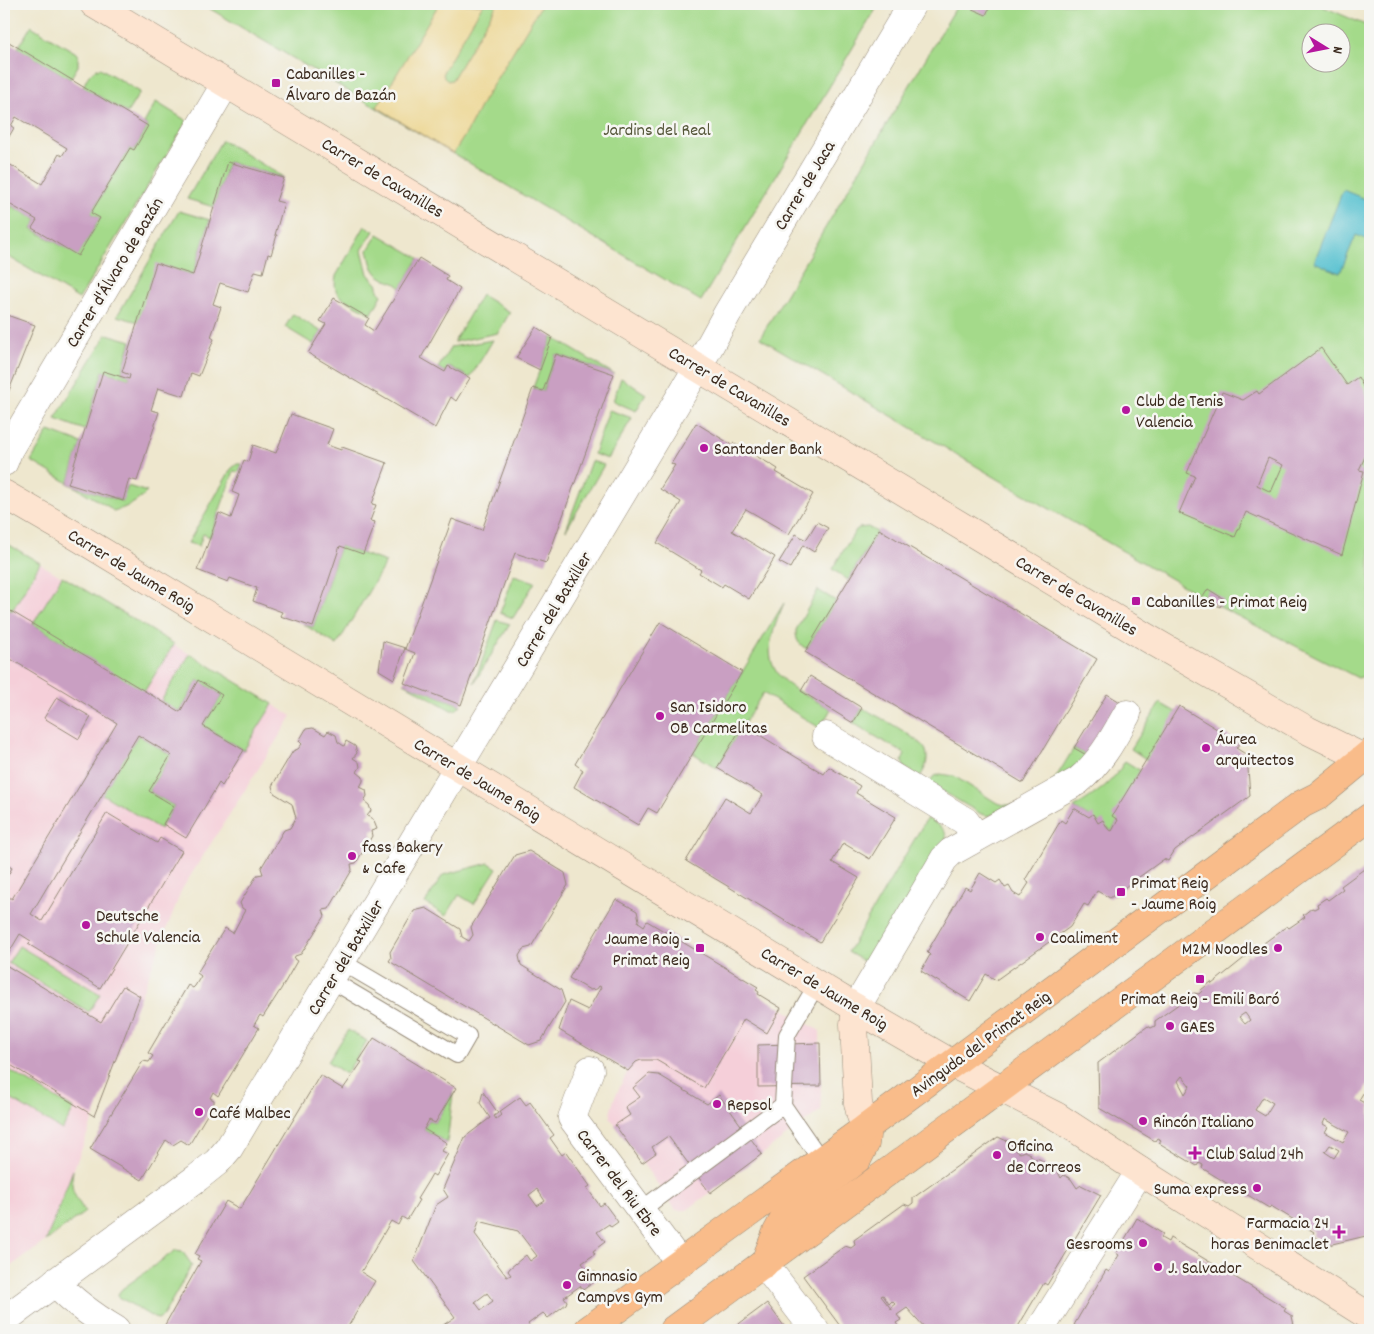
<svg xmlns="http://www.w3.org/2000/svg" width="1374" height="1334" font-family="Dekko,sans-serif">
  <style>
    .built { fill: #f5cfd9 }
    .green { fill: #a4da8a; stroke: #708254; fill-rule: evenodd }
    .sand { fill: #eeda9e; stroke: #94825e }
    .water { fill: #56c1d0; stroke: #487677 }
    .building { fill: #c99fc2; fill-rule: evenodd }
    .lines { fill: none; stroke-linecap: round; stroke-linejoin: round }
    .lane-casing { stroke: #948876; stroke-width: 18 }
    .street-casing { stroke: #948876; stroke-width: 29 }
    .secondary-casing { stroke: #948876; stroke-width: 29 }
    .primary-casing { stroke: #948876; stroke-width: 29 }
    .lane { stroke: #fff; stroke-width: 16 }
    .street { stroke: #fff; stroke-width: 28 }
    .secondary { stroke: #fde4d0; stroke-width: 28 }
    .primary { stroke: #f9bc8a; stroke-width: 28 }
    .poi-dot { fill: #b5179e; stroke: #f6f6f2; stroke-width: 2 }
    .labels { text-anchor: middle; stroke-width: 5; stroke-linejoin: round; paint-order: stroke }
    .poi-label { font-size: 18px; fill: #3b2a1e; stroke: #f6f6f2; text-anchor: start }
    .park-label { font-size: 18px; fill: #555639; stroke: #f6f6f2 }
    .street-label { font-size: 18px; fill: #3b2a1e; stroke: #f6f6f2 }
  </style>
  <rect width="100%" height="100%" fill="#f6f6f2"/>
  <filter id="ink" filterUnits="userSpaceOnUse"><feTurbulence type="fractalNoise" baseFrequency=".02" numOctaves="2"/><feDisplacementMap in="SourceGraphic" scale="10" xChannelSelector="R" yChannelSelector="G"/><feConvolveMatrix kernelMatrix="1 2 1 2 8 2 1 2 1" color-interpolation-filters="sRGB"/></filter>
  <filter id="wash" filterUnits="userSpaceOnUse"><feTurbulence type="fractalNoise" baseFrequency=".0096" numOctaves="4" result="noise"/><feDisplacementMap in="SourceGraphic" scale="20" xChannelSelector="R" yChannelSelector="G"/><feGaussianBlur stdDeviation="1.12" result="paint"/><feColorMatrix in="noise" values="0 0 0 0 0 0 0 0 0 0 0 0 0 0 0 0 0 1.4 0 .05"/><feComposite in="paint" operator="in"/></filter>
  <g filter="url(#wash)">
    <rect width="100%" height="100%" fill="#eee7ce"/>
    <g class="built">
      <polygon points="6,543 292,716 182,889 46,1241 4,1271 4,546"/>
      <polygon points="759,995 820,1031 821,1110 687,1210 676,1210 611,1119 610,1114 614,1099 628,1071 621,1067 632,1045 704,1088"/>
    </g>
    <g class="green">
      <polygon points="202,4 879,4 701,301"/>
      <path d="M958,4H1317L1370,27V674L1358,678L1220,607L1003,482L760,338ZM1312,32H1342V62H1312Z"/>
      <polygon points="31,26 78,54 78,66 70,79 18,48"/>
      <path d="M100,68L140,92L127,113L83,87C87,78 90,70 100,68Z"/>
      <polygon points="156,102 187,121 79,299 4,254 4,219 12,206 37,220 32,229 78,255 100,218 91,213 130,148 134,150 148,126 144,123"/>
      <polygon points="222,140 280,175 284,178 228,162 214,207 187,199"/>
      <polygon points="179,211 210,220 193,275 157,264 138,322 117,316"/>
      <path d="M365,226L374,231L362,250L368,274L378,285V291L382,295L371,315C367,312 362,308 357,306C342,297 332,297 336,276Z"/>
      <path d="M378,234L419,258L401,288C393,280 390,283 383,278C371,272 371,261 368,250Z"/>
      <polygon points="481,295 510,312 498,333 454,342"/>
      <polygon points="293,314 322,332 313,344 285,327"/>
      <polygon points="107,334 131,341 122,372 130,375 129,379 103,371 85,430 55,419"/>
      <polygon points="552,337 614,374 556,354 543,391 533,388"/>
      <polygon points="493,340 470,378 449,366 445,372 438,368 451,347"/>
      <polygon points="621,378 646,394 636,411 613,401"/>
      <polygon points="609,410 632,418 608,459 594,454"/>
      <path d="M49,431L81,443L68,484L122,501L128,486L147,492C137,502 127,508 113,511L109,507L31,461Z"/>
      <polygon points="591,461 604,465 566,530"/>
      <polygon points="237,464 242,464 239,472 234,471 210,537 203,534 199,546 188,543 231,469"/>
      <polygon points="868,527 877,532 848,580 832,569 856,530 859,528"/>
      <polygon points="6,543 40,563 12,611 4,607 4,546"/>
      <polygon points="340,546 386,562 337,645 303,624 313,627"/>
      <polygon points="514,575 535,582 513,618 500,613"/>
      <polygon points="62,576 174,644 144,692 33,624"/>
      <path d="M818,590L836,601L807,649C798,644 796,640 796,630Z"/>
      <path d="M784,603C780,613 775,624 772,636C761,680 800,691 831,709L820,728L763,693L717,768L693,753Z"/>
      <polygon points="497,620 510,624 474,683"/>
      <polygon points="190,654 273,704 244,750 203,726 222,695 198,680 180,712 161,701"/>
      <polygon points="404,683 461,705 456,710 451,710"/>
      <polygon points="1160,703 1181,715 1152,763 1131,749"/>
      <path d="M862,708C876,715 922,739 926,751C929,761 925,769 920,777L904,767L902,761L905,754L853,723Z"/>
      <polygon points="138,735 171,755 149,791 174,806 160,829 102,794"/>
      <polygon points="1074,748 1090,757 1051,783 1055,779"/>
      <path d="M1125,761L1146,774L1112,831L1074,808C1096,793 1111,785 1125,761Z"/>
      <polygon points="940,774 954,776 997,803 1005,805 1013,805 989,816 981,814 929,783 933,777"/>
      <path d="M927,818C935,824 948,828 946,840L872,966L848,952Z"/>
      <polygon points="489,863 497,868 474,904 459,895 446,916 425,903 443,875"/>
      <polygon points="19,946 100,994 89,1012 8,963"/>
      <polygon points="348,1030 367,1041 346,1074 328,1062"/>
      <polygon points="4,1067 74,1109 62,1130 4,1095"/>
      <polygon points="453,1093 447,1143 424,1129 429,1120 435,1123"/>
      <path d="M73,1170C70,1192 74,1194 85,1212L46,1241Z"/>
      <polygon points="176,1250 182,1251 192,1265 163,1316 158,1319 154,1318 119,1297 118,1294 122,1289"/>
    </g>
    <polygon class="sand" points="439,4 483,4 443,72 444,78 448,81 452,80 497,4 542,4 483,101 467,132 453,154 377,107"/>
    <polygon class="water" points="1343,190 1370,201 1370,241 1356,235 1340,273 1314,262"/>
    <g id="blocks">
      <g class="building">
        <polygon points="961,4 991,4 986,15"/>
        <polygon points="4,39 148,126 134,150 130,148 91,213 100,218 78,256 32,228 37,220 4,201 4,161 42,184 59,154 62,156 67,148 16,117 11,126 14,128 4,145"/>
        <polygon points="228,162 284,178 276,201 284,203 275,235 277,235 271,255 268,254 263,273 255,271 248,292 220,283 213,304 221,307 211,337 214,339 199,376 191,373 184,396 158,388 151,410 159,412 137,481 129,479 123,501 68,484 103,371 129,379 130,375 122,372 156,263 193,275"/>
        <polygon points="419,258 448,276 446,280 460,289 421,358 445,372 448,366 470,378 456,401 451,397 435,428 308,353 326,324 320,321 334,298 369,318 365,325 374,331"/>
        <polygon points="4,314 35,325 4,403"/>
        <polygon points="536,327 552,337 540,370 516,358"/>
        <path d="M1321,348L1347,385L1358,377L1365,390L1370,406V446L1359,470L1364,471L1342,555L1246,512L1235,537L1179,513L1195,476L1187,473L1222,392L1243,400L1257,391L1259,394ZM1268,458L1283,465L1271,492L1257,485Z"/>
        <polygon points="556,354 614,374 546,563 515,553 461,705 404,683 415,653 405,649 452,519 482,530 533,388 543,391"/>
        <polygon points="291,414 333,429 327,445 341,450 342,447 387,463 372,504 376,505 370,521 375,522 363,554 340,546 313,627 280,616 282,612 253,601 257,588 230,578 228,582 197,570 203,557 219,513 231,518 239,495 232,492 244,460 248,462 253,445 276,453"/>
        <polygon points="696,423 732,445 733,443 770,464 778,469 776,472 813,494 789,534 746,509 732,531 775,557 749,599 724,584 722,587 699,573 701,570 657,543 681,502 660,489 675,465 671,464"/>
        <polygon points="817,522 828,528 814,552 803,545 790,568 779,562 796,534 806,540"/>
        <polygon points="879,529 1097,659 1023,783 805,652"/>
        <polygon points="1208,589 1224,599 1220,607 1203,597"/>
        <polygon points="4,607 180,712 198,680 222,695 203,726 244,750 222,786 219,783 186,838 163,824 174,806 149,791 171,755 138,735 31,914 42,921 107,813 157,843 160,838 182,851 100,988 28,944 31,941 20,934 4,961 4,894 12,899 117,723 4,655"/>
        <polygon points="660,622 742,672 657,813 648,808 638,825 574,787 583,770 575,764"/>
        <polygon points="383,641 405,648 394,679 379,670"/>
        <polygon points="810,676 862,708 853,723 801,691"/>
        <polygon points="1107,694 1122,703 1090,757 1074,748"/>
        <polygon points="57,697 91,717 79,739 44,718"/>
        <polygon points="1179,706 1240,743 1236,748 1247,755 1250,796 1175,850 1168,861 1164,859 1110,898 1097,891 1088,906 1084,904 1070,927 996,980 986,974 970,1001 921,971 930,955 927,952 965,887 970,890 980,873 996,883 1000,880 1005,888 1009,886 1013,893 1020,897 1029,883 1025,880 1061,820 1065,823 1074,808 1089,817 1093,814 1098,823 1103,820 1108,829 1112,831 1118,820 1112,816"/>
        <polygon points="743,725 824,774 829,767 860,786 856,793 896,817 870,859 843,843 832,862 859,878 820,942 686,861 725,797 751,813 763,795 717,768"/>
        <polygon points="313,728 325,735 328,731 336,735 338,742 344,746 346,741 355,746 357,753 353,758 359,762 360,767 357,772 363,777 363,781 360,787 366,790 367,796 364,801 369,805 371,811 367,816 373,819 377,829 371,831 372,836 356,863 351,864 352,870 329,909 323,910 325,916 301,954 295,956 294,959 297,961 281,989 263,1017 260,1015 254,1025 259,1028 218,1096 213,1092 210,1098 214,1100 214,1103 189,1145 181,1140 173,1145 166,1140 142,1180 90,1149 143,1061 149,1062 153,1056 148,1053 188,985 193,988 195,986 201,976 197,973 225,928 233,933 245,910 242,908 240,903 257,875 263,874 261,868 284,830 290,828 296,818 292,804 274,793 272,786 293,751 298,749 302,744 299,741 306,729"/>
        <polygon points="529,851 565,873 568,885 531,947 523,949 519,956 521,965 561,990 565,1002 541,1041 529,1045 389,961 391,958 390,952 414,911 426,908 460,929 462,937 469,941 473,935 471,927 515,855"/>
        <polygon points="4,863 12,868 4,882"/>
        <path d="M1364,869L1366,872L1370,869V1086L1368,1085L1359,1100L1370,1106V1235L1328,1245L1312,1235L1314,1232L1271,1206L1269,1208L1246,1194L1247,1192L1245,1191L1243,1189L1241,1192L1202,1168L1203,1165L1199,1163L1197,1166L1159,1143L1161,1140L1157,1138L1155,1141L1099,1108L1098,1063L1148,1026L1151,1028L1155,1026V1021L1194,993L1199,994L1202,991L1201,990L1211,982L1212,984L1238,963L1248,955L1250,956L1266,944L1264,943L1287,926L1289,928L1305,917L1303,915L1312,908L1314,909L1318,907L1317,904L1326,898L1328,900L1343,889L1341,886ZM1245,1013L1250,1020L1245,1024L1239,1017ZM1182,1076L1190,1086L1185,1094L1178,1081ZM1263,1097L1273,1103L1265,1116L1255,1110ZM1325,1119L1349,1132L1343,1142L1325,1132L1328,1127L1323,1124ZM1330,1145L1339,1150L1334,1158L1325,1152Z"/>
        <polygon points="616,899 637,911 639,920 638,922 640,923 644,926 647,921 758,987 756,990 759,992 758,994 781,1008 767,1033 744,1019 704,1088 656,1060 641,1060 636,1062 628,1071 559,1030 569,1001 588,1010 601,987 599,986 597,989 590,990 569,978"/>
        <polygon points="4,964 101,1022 123,986 140,996 94,1116 4,1061"/>
        <polygon points="374,1038 456,1088 435,1123 429,1120 424,1129 447,1143 442,1151 448,1154 435,1176 432,1174 428,1181 417,1199 419,1200 407,1220 402,1217 398,1225 391,1221 361,1272 375,1281 346,1330 162,1330 201,1261 197,1259 199,1256 195,1254 226,1201 240,1209 320,1075 343,1089 362,1062 359,1061"/>
        <polygon points="820,1043 821,1086 758,1087 758,1045"/>
        <polygon points="649,1074 659,1075 707,1104 719,1095 762,1154 710,1193 668,1136 652,1147 656,1153 642,1163 615,1125 630,1115 625,1107 640,1097 633,1088"/>
        <path d="M483,1092L498,1113L494,1116L496,1119L501,1115L499,1112L520,1097L526,1105L530,1102L554,1135L550,1138L562,1155L566,1152L590,1186L587,1188L600,1206L604,1203L618,1222L611,1227L609,1224L597,1232L605,1242L593,1251L595,1254L582,1263L590,1274L594,1271L599,1278L583,1290L580,1286L566,1296L564,1297L567,1301L566,1304L548,1318L543,1313L528,1324L531,1328L528,1330H436L455,1317L414,1261L436,1205L448,1197L443,1189L465,1137L490,1118L480,1103ZM537,1189L545,1201L537,1206L529,1195ZM479,1221L518,1231L537,1256L530,1261L526,1255L510,1268L508,1271L511,1275L507,1277L475,1234ZM487,1293L493,1301L481,1310L475,1302Z"/>
        <path d="M998,1137L1009,1142L1015,1150L1020,1153L1024,1151L1030,1154L1034,1160L1037,1158L1043,1161L1048,1169L1051,1167L1057,1170L1061,1178L1064,1175L1071,1179L1077,1188L1081,1185L1101,1195L1047,1285L1044,1283L1016,1330H927L907,1308L897,1315L901,1320L896,1323L901,1330H843L803,1276L845,1246L851,1248L855,1245L854,1240L904,1204L909,1206L913,1203V1198ZM883,1295L889,1304L892,1301L895,1304L891,1307L892,1310L881,1296Z"/>
        <polygon points="1137,1218 1163,1234 1161,1238 1168,1242 1170,1238 1286,1308 1284,1311 1292,1316 1295,1330 1074,1330 1076,1326 1074,1325 1106,1270 1109,1272 1119,1255 1116,1253 1121,1245 1124,1247 1125,1246 1122,1244"/>
        <polygon points="767,1303 787,1330 732,1330 732,1329"/>
      </g>
    </g>
  </g>
  <g filter="url(#ink)">
    <use href="#blocks" fill-opacity="0" stroke="#948876" stroke-width="1"/>
    <g class="lines">
      <defs>
        <g id="lane">
          <polyline points="331,980 457,1055 468,1036 342,962"/>
          <polyline points="817,984 787,1035 783,1105 821,1160"/>
          <polyline points="641,1210 783,1105"/>
        </g>
        <g id="street">
          <polyline points="4,462 9,449 226,83"/>
          <polyline points="826,736 965,821 977,837"/>
          <path d="M856,1008L944,859L951,852L1078,781C1101,762 1113,739 1127,714"/>
          <polyline points="590,1070 572,1118 680,1263"/>
          <polyline points="764,1264 815,1330"/>
          <path d="M55,1282C73,1302 93,1316 116,1330"/>
          <polyline points="4,1320 197,1178 217,1162 229,1148 578,567 698,367 727,314 912,4"/>
          <polyline points="1040,1330 1140,1171"/>
        </g>
        <g id="secondary">
          <polyline points="94,4 1144,636 1307,730 1370,761"/>
          <polyline points="4,494 78,537 856,1008 953,1064 1056,1116 1140,1171 1370,1317"/>
          <polyline points="856,1008 854,1024 858,1103 861,1116 867,1127"/>
        </g>
        <g id="primary">
          <polyline points="764,1264 777,1232 785,1217 858,1158 865,1144 867,1127"/>
          <polyline points="588,1330 867,1127 1302,804 1318,796 1370,753"/>
          <polyline points="673,1330 1370,817"/>
        </g>
      </defs>
      <use href="#lane" class="lane-casing"/>
      <use href="#street" class="street-casing"/>
      <use href="#secondary" class="secondary-casing"/>
      <use href="#primary" class="primary-casing"/>
      <use href="#lane" class="lane"/>
      <use href="#street" class="street"/>
      <use href="#secondary" class="secondary"/>
      <use href="#primary" class="primary"/>
    </g>
  </g>
  <g class="poi-dot">
    <rect x="271" y="78" width="10" height="10" rx="2.5"/>
    <circle cx="1126" cy="410" r="5"/>
    <circle cx="704" cy="448" r="5"/>
    <rect x="1131" y="596" width="10" height="10" rx="2.5"/>
    <circle cx="660" cy="716" r="5"/>
    <circle cx="1206" cy="748" r="5"/>
    <circle cx="352" cy="856" r="5"/>
    <rect x="1116" y="887" width="10" height="10" rx="2.5"/>
    <circle cx="86" cy="925" r="5"/>
    <circle cx="1040" cy="937" r="5"/>
    <rect x="695" y="943" width="10" height="10" rx="2.5"/>
    <circle cx="1278" cy="948" r="5"/>
    <rect x="1195" y="974" width="10" height="10" rx="2.5"/>
    <circle cx="1170" cy="1026" r="5"/>
    <circle cx="717" cy="1104" r="5"/>
    <circle cx="199" cy="1112" r="5"/>
    <circle cx="1143" cy="1121" r="5"/>
    <path d="M1192.5 1145.5h5v5h5v5h-5v5h-5v-5h-5v-5h5z"/>
    <circle cx="997" cy="1155" r="5"/>
    <circle cx="1257" cy="1188" r="5"/>
    <path d="M1336.5 1224.5h5v5h5v5h-5v5h-5v-5h-5v-5h5z"/>
    <circle cx="1143" cy="1243" r="5"/>
    <circle cx="1158" cy="1267" r="5"/>
    <circle cx="567" cy="1285" r="5"/>
  </g>
  <g class="labels">
    <g class="poi-label">
      <text x="286" y="79">Cabanilles -<tspan x="286" dy="21">Álvaro de Bazán</tspan></text>
      <text x="1136" y="406">Club de Tenis<tspan x="1136" dy="21">Valencia</tspan></text>
      <text x="714" y="454">Santander Bank</text>
      <text x="1146" y="607">Cabanilles - Primat Reig</text>
      <text x="670" y="712">San Isidoro<tspan x="670" dy="21">OB Carmelitas</tspan></text>
      <text x="1216" y="744">Áurea<tspan x="1216" dy="21">arquitectos</tspan></text>
      <text x="362" y="852">fass Bakery<tspan x="362" dy="21">&amp; Cafe</tspan></text>
      <text x="1131" y="888">Primat Reig<tspan x="1131" dy="21">- Jaume Roig</tspan></text>
      <text x="96" y="921">Deutsche<tspan x="96" dy="21">Schule Valencia</tspan></text>
      <text x="1050" y="943">Coaliment</text>
      <text x="690" y="944" text-anchor="end">Jaume Roig -<tspan x="690" dy="21">Primat Reig</tspan></text>
      <text x="1268" y="954" text-anchor="end">M2M Noodles</text>
      <text x="1200" y="1004" text-anchor="middle">Primat Reig - Emili Baró</text>
      <text x="1180" y="1032">GAES</text>
      <text x="727" y="1110">Repsol</text>
      <text x="209" y="1118">Café Malbec</text>
      <text x="1153" y="1127">Rincón Italiano</text>
      <text x="1007" y="1151">Oficina<tspan x="1007" dy="21">de Correos</tspan></text>
      <text x="1206" y="1159">Club Salud 24h</text>
      <text x="1247" y="1194" text-anchor="end">Suma express</text>
      <text x="1329" y="1228" text-anchor="end">Farmacia 24<tspan x="1329" dy="21">horas Benimaclet</tspan></text>
      <text x="1133" y="1249" text-anchor="end">Gesrooms</text>
      <text x="1168" y="1273">J. Salvador</text>
      <text x="577" y="1281">Gimnasio<tspan x="577" dy="21">Campvs Gym</tspan></text>
    </g>
    <g class="park-label">
      <text x="657" y="135">Jardins del Real</text>
    </g>
    <g class="street-label">
      <text transform="translate(383 177) rotate(31)" y="6">Carrer de Cavanilles</text>
      <text transform="translate(804 185) rotate(-59)" y="6">Carrer de Jaca</text>
      <text transform="translate(114 272) rotate(-59)" y="6">Carrer d'Álvaro de Bazán</text>
      <text transform="translate(730 386) rotate(31)" y="6">Carrer de Cavanilles</text>
      <text transform="translate(132 570) rotate(31)" y="6">Carrer de Jaume Roig</text>
      <text transform="translate(1077 595) rotate(31)" y="6">Carrer de Cavanilles</text>
      <text transform="translate(553 609) rotate(-59)" y="6">Carrer del Batxiller</text>
      <text transform="translate(478 779) rotate(31)" y="6">Carrer de Jaume Roig</text>
      <text transform="translate(345 957) rotate(-59)" y="6">Carrer del Batxiller</text>
      <text transform="translate(825 988) rotate(31)" y="6">Carrer de Jaume Roig</text>
      <text transform="translate(980 1043) rotate(-36)" y="6">Avinguda del Primat Reig</text>
      <text transform="translate(620 1182) rotate(53)" y="6">Carrer del Riu Ebre</text>
    </g>
  </g>
  <rect width="1374" height="1334" fill="none" stroke="#f6f6f2" stroke-width="20"/>
  <g transform="translate(1326 48) rotate(100)"><circle r="24" fill="#f6f6f2" stroke="#aba49d"/>
  <path d="M0-4L9 19L0 12L-9 19Z" fill="#b5179e"/>
  <text y="-8" font-size="14" font-weight="bold" text-anchor="middle" fill="#3b2a1e">N</text>
  </g>
</svg>
